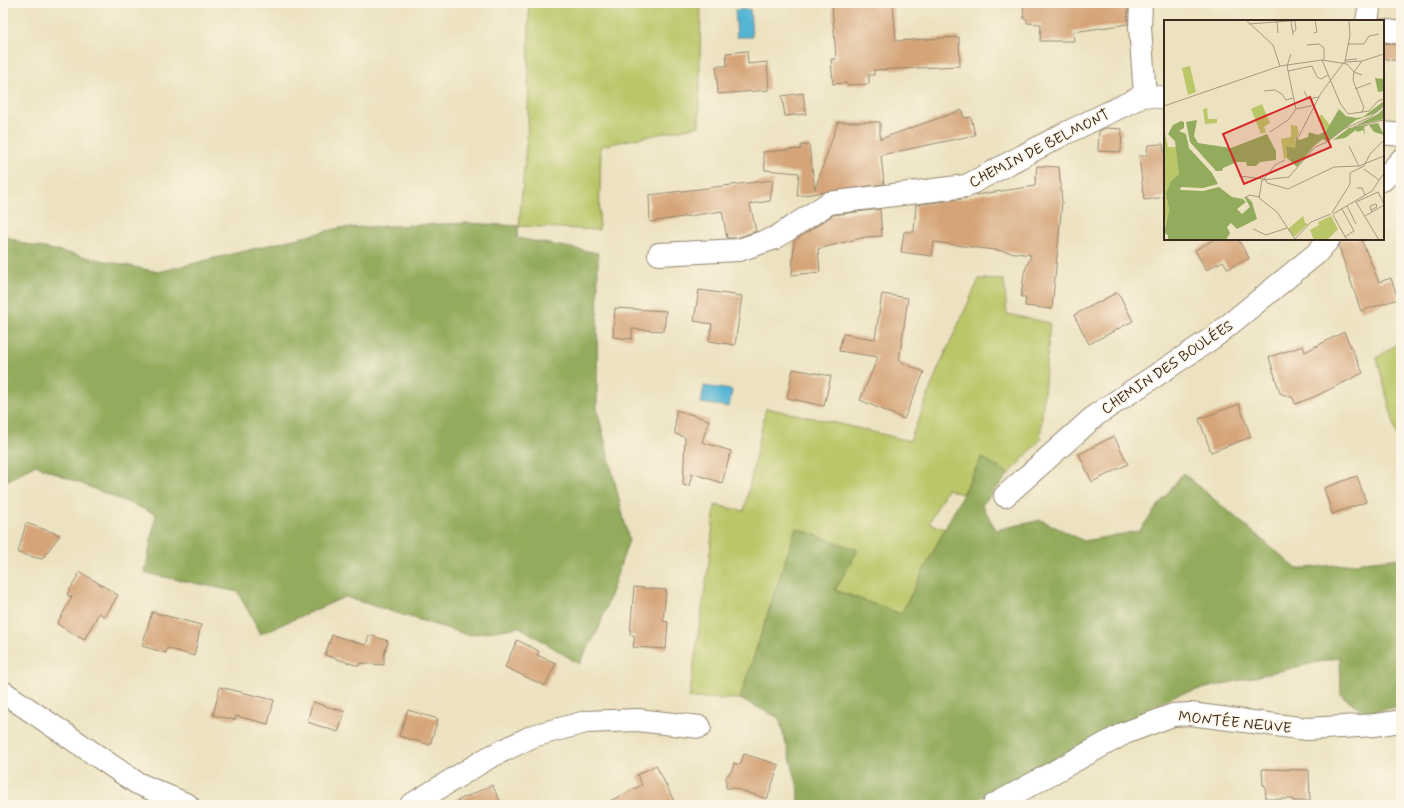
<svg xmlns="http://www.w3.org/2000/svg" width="1404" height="808" font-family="Mynerve,sans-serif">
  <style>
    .green { fill: #bac668; stroke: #7a7843 }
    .forest { fill: #93ab5c; stroke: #676a3d }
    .water { fill: #55b6d4; stroke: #487079 }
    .building { fill: #d5a579 }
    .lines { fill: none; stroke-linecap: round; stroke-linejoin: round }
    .minor-casing { stroke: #94866f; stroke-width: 24 }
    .tertiary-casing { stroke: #94866f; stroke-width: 24 }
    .minor { stroke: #fff; stroke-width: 22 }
    .tertiary { stroke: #fff; stroke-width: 22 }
    .labels { text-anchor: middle; stroke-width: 3; stroke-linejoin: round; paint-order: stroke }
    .street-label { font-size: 15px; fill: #3b2a1e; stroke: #fcf5e5 }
    .inset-road { fill: none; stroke: #a5987f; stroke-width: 1 }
    .view { fill: #d62828; fill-opacity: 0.15; stroke: #d62828; stroke-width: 2 }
    .inset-edge { fill: none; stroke: #3b2a1e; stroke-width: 2 }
  </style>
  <rect width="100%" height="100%" fill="#fcf5e5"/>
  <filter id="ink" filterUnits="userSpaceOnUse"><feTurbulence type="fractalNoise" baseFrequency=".025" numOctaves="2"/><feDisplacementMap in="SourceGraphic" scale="8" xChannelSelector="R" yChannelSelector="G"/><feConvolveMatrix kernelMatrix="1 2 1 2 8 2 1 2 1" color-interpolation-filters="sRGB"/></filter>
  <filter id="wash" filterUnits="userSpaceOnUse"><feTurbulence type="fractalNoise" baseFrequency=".012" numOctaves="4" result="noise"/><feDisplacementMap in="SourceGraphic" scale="16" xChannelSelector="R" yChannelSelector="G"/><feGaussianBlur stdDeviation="0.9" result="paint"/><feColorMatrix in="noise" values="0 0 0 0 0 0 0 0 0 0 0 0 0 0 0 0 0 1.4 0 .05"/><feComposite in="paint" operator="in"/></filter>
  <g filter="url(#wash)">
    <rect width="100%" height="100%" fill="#ece2c0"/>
    <g class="green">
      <polygon points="529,3 701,3 699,126 601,146 599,230 519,226 528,123"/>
      <polygon points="979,279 1004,280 1007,314 1050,323 1040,440 1009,474 982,457 962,494 947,489 929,523 945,529 901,614 834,590 796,528 740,699 689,698 709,561 715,505 744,511 766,408 832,422 910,441 938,369"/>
      <polygon points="1401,341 1401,452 1377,358"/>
    </g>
    <g class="forest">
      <polygon points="469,223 519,226 517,238 598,253 597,409 629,540 599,628 579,664 520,627 468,635 345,597 260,634 238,592 145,573 156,514 35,465 3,483 3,235 25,244 158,272 339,228"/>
      <polygon points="982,457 1009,474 982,505 996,530 1041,520 1084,541 1139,531 1183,473 1297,569 1401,558 1401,706 1366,713 1341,695 1340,657 1176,695 967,805 797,805 799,791 779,718 740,699 796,528 858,550 835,590 901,614"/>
    </g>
    <g class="water">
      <polygon points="750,9 752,37 737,37 735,10"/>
      <polygon points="704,386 732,390 729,407 701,403"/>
    </g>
    <g id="blocks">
      <g class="building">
        <polygon points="832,3 893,3 896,41 959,37 960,66 874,70 874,75 869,75 869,84 847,85 846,83 833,84 831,59 836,59"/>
        <polygon points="1023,3 1128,3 1128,24 1073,32 1074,41 1040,41 1041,24 1027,23 1027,19 1024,19"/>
        <polygon points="1383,43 1401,45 1401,62 1383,58"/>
        <polygon points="747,51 748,64 767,62 769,90 718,94 716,66 727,66 726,53"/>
        <polygon points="803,93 806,114 785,116 782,96"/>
        <polygon points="962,110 964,118 971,117 975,135 881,155 884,184 797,196 799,173 765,170 763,152 801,149 801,145 809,145 815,189 838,122 880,122 880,139"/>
        <polygon points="1106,128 1122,129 1121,152 1098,151 1099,131"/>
        <polygon points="1163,144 1165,155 1165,197 1144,200 1139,156 1146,156 1148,145"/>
        <polygon points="1037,166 1059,167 1062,202 1052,309 1025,306 1026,297 1021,297 1024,273 1031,255 934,242 932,256 901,252 904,232 914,232 916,205 968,198 975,195 1035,186"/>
        <polygon points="773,180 770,201 750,204 756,231 737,238 727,238 722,211 650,222 649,195"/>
        <polygon points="880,209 882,236 865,237 818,249 820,272 792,275 794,241 833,215"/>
        <polygon points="1215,239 1238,239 1249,258 1228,269 1223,261 1206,270 1195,250"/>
        <polygon points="1341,239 1361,239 1379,282 1391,278 1398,299 1361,311 1339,247"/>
        <polygon points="699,290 742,296 735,345 709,341 712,324 694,321"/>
        <polygon points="1118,292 1133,321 1089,344 1074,315"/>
        <polygon points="882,294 908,298 899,361 924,372 904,419 860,400 878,357 839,351 843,334 875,339"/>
        <polygon points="615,308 666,311 664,331 632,329 632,339 613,337"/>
        <polygon points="1344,332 1363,373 1314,397 1295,404 1293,398 1280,393 1269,357 1303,346 1305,352"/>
        <polygon points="793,369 831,376 824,406 787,398"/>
        <polygon points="1239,404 1251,437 1211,452 1199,419"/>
        <polygon points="676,410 709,420 702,442 731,451 722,483 692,473 689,486 683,485 685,437 675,434"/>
        <polygon points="1114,436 1128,464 1092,482 1079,454"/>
        <polygon points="1357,476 1366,502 1332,514 1324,488"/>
        <polygon points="26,523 60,535 42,559 18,553"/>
        <polygon points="80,572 118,595 105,617 99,613 84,640 57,624 72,597 67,595"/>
        <polygon points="634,587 666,590 663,621 668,622 666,649 633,647 635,636 630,635"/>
        <polygon points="152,612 201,625 194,656 167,648 166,653 142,646"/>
        <polygon points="332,635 366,645 369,635 388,641 384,655 384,665 360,663 359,666 325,655"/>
        <polygon points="517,640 539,651 537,655 556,663 545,686 505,667"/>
        <polygon points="220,687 274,700 268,724 236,716 235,720 213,715"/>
        <polygon points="313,702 345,712 338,732 307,722"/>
        <polygon points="408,710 438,719 430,745 399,736"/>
        <polygon points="744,754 779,765 767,799 734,788 726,788 726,777 732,770 734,763 740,765"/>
        <polygon points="656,765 676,805 602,805 642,785 637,775"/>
        <polygon points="1262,769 1309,770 1310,801 1293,801 1293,799 1266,799 1265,785 1263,785"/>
        <polygon points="492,785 502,805 448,805"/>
      </g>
    </g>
  </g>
  <g filter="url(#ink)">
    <use href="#blocks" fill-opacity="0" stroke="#94866f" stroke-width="1"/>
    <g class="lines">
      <defs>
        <g id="minor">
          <polyline points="1141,3 1140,27 1145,95"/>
          <polyline points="1367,21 1370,3"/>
          <polyline points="1383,30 1401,33"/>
          <polyline points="1383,133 1401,135"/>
          <polyline points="1383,180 1401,160"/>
          <polyline points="659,254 739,250 775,238 829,203 966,186 1062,135 1145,95 1165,98"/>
          <polyline points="1005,496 1096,415 1214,337 1316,254 1329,239"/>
          <polyline points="3,692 137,783 188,805"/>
          <polyline points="411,805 488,758 533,736 586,722 637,720 700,727"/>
        </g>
        <polyline id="tertiary" points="994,805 1125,733 1173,715 1190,714 1307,729 1376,725 1401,721"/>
      </defs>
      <use href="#minor" class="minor-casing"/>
      <use href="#tertiary" class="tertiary-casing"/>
      <use href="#minor" class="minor"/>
      <use href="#tertiary" class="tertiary"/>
    </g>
  </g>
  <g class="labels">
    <g class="street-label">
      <text transform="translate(1039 148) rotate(-27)" y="5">CHEMIN DE BELMONT</text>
      <text transform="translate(1167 367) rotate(-34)" y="5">CHEMIN DES BOULÉES</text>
      <text transform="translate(1235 722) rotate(6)" y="5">MONTÉE NEUVE</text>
    </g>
  </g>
  <g transform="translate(1164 20)">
    <rect width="220" height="220" fill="#ece2c0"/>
    <path d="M26,46L32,72L24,75L18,48ZM98,84L106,103L100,107L102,112L97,114L87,89ZM43,88L44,99H53V103L41,104L39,89ZM157,94L166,105L162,111L154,100ZM127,105L133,106L135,114L131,119V128L122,126L123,138L120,139L117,119L127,117ZM0,108L4,127H12L15,154L7,161L2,173L5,190L0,209ZM139,196L141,203L144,204L130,217L124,209ZM167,196L174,209L163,220H150L146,210L155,205L154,202Z" fill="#bac668"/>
    <path d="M211,58L220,59V71L214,72ZM220,81V86L212,93L192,100L163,122L159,119L150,126L133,147L123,138L122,126L131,128L132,116L135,120L144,117L145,112L154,115L162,111L175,89L182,96L192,98L199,97ZM220,88V99L191,106L214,94ZM33,100L30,116L34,123L67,128L103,114L112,131V140L96,142L92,146H83L82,142H73L59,148L58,151H52L26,122L22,102ZM17,101L20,102V108L15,111L22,114L25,128L48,153L54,164L39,168L17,167L16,170L39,171L55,167L68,177L79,179L82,182L73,189L78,194L86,187L81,178L83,177L88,182L93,199L73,209L67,203L63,207L66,213L62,220H4V215L0,213L5,190L2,173L7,161L15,154L11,121L4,114L9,105ZM214,103L220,115L210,112L205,105L200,107L201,115L199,110L193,112L192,110L181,118L169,120L185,108Z" fill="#93ab5c"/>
    <path class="inset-road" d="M82,0L109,25L116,46M113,1L114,13M127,1L129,15M85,4L139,0M129,12L132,10L131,1M150,13L153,12L151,0M184,24H200L205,16L215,14M143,25L155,24L160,28V40M127,34L123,46L132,89M158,40L176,83L184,94L205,91L214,81L220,79M181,40L193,39M181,42L198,41L220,34M183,44L190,52L198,55M124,51L148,46L153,57L157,59L164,55M191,69L207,63M100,71L111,70L118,74L122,80L129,78M140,71L144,79L155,77M0,86L116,46L158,40L183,44M197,93L200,88L189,60L190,52L198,41M189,107L220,100M106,112L124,100L132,89L151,85M134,118L157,73L181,41L186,15L185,0M185,126L195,146M200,149L215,160M75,156L100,159L111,145L121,140M101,159L103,163L124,169L170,147L195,146L220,136M193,168H198L201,175M80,178L86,175L95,177M183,186L192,204M178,189L190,211L181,217M207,190L213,187L212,184L206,186V187L207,190L208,192M168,193L186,164V153L200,146L206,134L220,120M169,194L208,171L220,153M169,195L183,220M201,196L220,185M89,209L102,215L123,208M131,219L113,192L95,178L98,160L125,157L151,127L163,122L180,109L206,97L220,86M131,219L147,202L167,194M215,220L192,182L214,172L220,184"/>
    <path class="view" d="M146,77L167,127L80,164L59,114Z"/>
    <rect width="220" height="220" class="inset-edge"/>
  </g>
  <rect width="1404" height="808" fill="none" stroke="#fcf5e5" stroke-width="16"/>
</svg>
